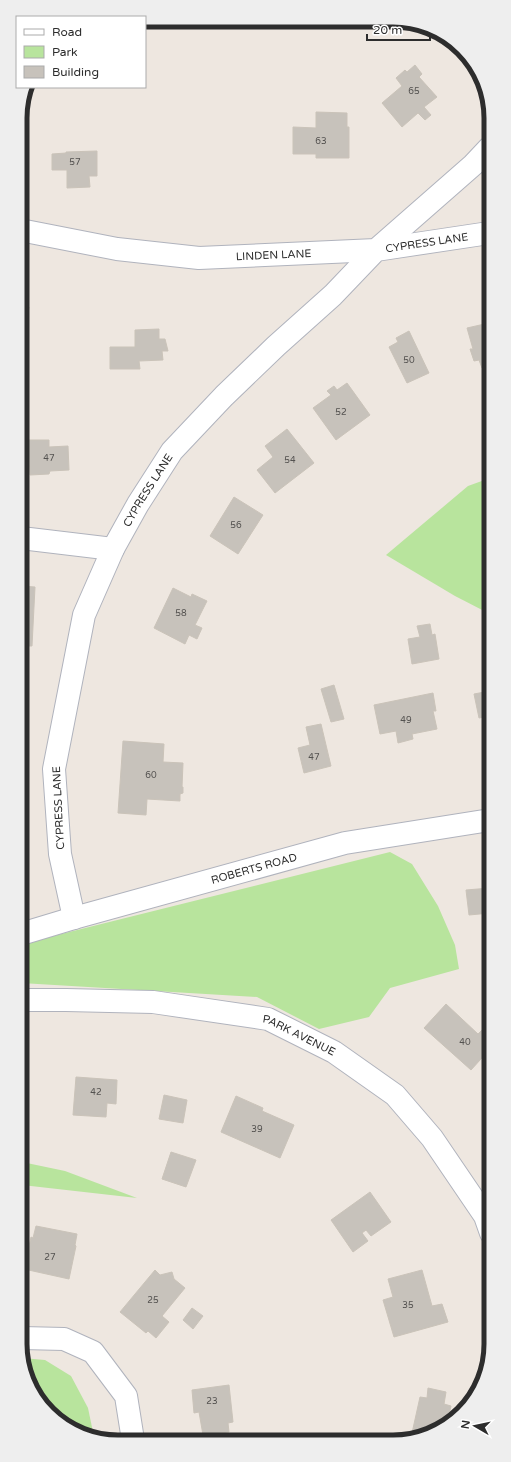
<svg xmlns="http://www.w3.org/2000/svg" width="511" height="1462" font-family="'Varela Round',sans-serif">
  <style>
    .green { fill: #b8e49d }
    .building { fill: #c7c2bb; stroke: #cac3b9 }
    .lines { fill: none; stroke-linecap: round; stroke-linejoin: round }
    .minor-casing { stroke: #b0b3bd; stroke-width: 24 }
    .minor { stroke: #fff; stroke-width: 22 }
    .labels { text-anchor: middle; stroke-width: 3; stroke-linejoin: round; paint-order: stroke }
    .number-label { font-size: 9px; fill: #545250 }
    .street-label { font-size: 11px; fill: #2d2d2d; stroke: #fff }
    .rim { fill: none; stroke: #2d2d2d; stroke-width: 5 }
  </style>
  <rect width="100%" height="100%" fill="#eee7e0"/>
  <g class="green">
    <polygon points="490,478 490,614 455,596 386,555 468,486"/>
    <polygon points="390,852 412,864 438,906 455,945 459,969 390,988 369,1017 319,1029 257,997 21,983 21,947 25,943"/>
    <polygon points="22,1162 65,1171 137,1198 22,1185"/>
    <polygon points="22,1358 45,1360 71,1376 88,1408 94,1437 49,1413 22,1363"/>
  </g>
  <g class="building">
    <polygon points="415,65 422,74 419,77 437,97 424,107 431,115 425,120 418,113 402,127 382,103 402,86 396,78 405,70 407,72"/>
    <polygon points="316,112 347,113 347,127 349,127 349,158 316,158 316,154 293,154 293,127 316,128"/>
    <polygon points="97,151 97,176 89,176 90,187 67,188 67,170 52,170 52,154 66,153 66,152"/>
    <polygon points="20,305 29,307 25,333 21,332"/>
    <polygon points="489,323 489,367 482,368 479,360 474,361 470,349 473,349 467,328"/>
    <polygon points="159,329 159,339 165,339 168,351 162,351 163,360 139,361 140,369 110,369 110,347 135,347 135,330"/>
    <polygon points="409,331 429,373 407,383 389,347 398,342 396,338"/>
    <polygon points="347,383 370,415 336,440 313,408 331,395 327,391 334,386 337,390"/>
    <polygon points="287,429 314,463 275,493 257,470 273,457 265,446"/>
    <polygon points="28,440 49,440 49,447 68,446 69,470 50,471 49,474 30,475"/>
    <polygon points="234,497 263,515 238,554 210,536"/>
    <polygon points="21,586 35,587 32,646 21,646"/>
    <polygon points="173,588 191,597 192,594 207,601 195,625 202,628 197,639 189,635 185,644 154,628"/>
    <polygon points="430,624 432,635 435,634 439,659 412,664 408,639 420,637 417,626"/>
    <polygon points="334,685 344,719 331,722 321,689"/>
    <polygon points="490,691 490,716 479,718 474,694"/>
    <polygon points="433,693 436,711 433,711 437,729 412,734 413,739 398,743 396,731 380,734 374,705"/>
    <polygon points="321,724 331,766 304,773 298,748 310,745 306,727"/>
    <polygon points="123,741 164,744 163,762 183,763 182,787 183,787 183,793 180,794 180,801 147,799 146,815 118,813"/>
    <polygon points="490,888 490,913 469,915 466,890"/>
    <polygon points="446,1004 478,1034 485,1027 490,1032 490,1049 471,1070 424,1028"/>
    <polygon points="76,1077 117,1080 116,1104 107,1103 106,1117 73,1115"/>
    <polygon points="164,1095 187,1100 183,1123 159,1119"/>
    <polygon points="236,1096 263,1108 262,1111 294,1125 280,1158 221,1132"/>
    <polygon points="171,1152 196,1160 186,1187 162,1179"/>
    <polygon points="370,1192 391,1222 371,1236 366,1230 362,1233 368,1241 353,1252 331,1220"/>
    <polygon points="36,1226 77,1234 75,1245 76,1246 69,1279 24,1269 31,1237 33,1238"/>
    <polygon points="155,1270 160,1275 172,1272 174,1279 185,1288 162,1316 169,1322 156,1338 148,1331 146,1333 120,1312"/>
    <polygon points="422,1270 432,1306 442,1304 448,1322 394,1337 383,1300 393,1297 388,1279"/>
    <polygon points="192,1308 203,1316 193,1329 183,1320"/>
    <polygon points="229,1385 233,1422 228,1423 229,1432 203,1435 199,1412 194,1413 192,1390"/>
    <polygon points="428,1388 446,1392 444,1404 451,1406 447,1424 442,1429 424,1436 412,1433 420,1397 427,1398"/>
  </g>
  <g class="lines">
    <defs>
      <g id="minor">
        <path id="s1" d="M20,230L117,249L199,258L376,250L473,165L489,148"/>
        <polyline points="21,538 113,549"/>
        <path id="s2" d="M74,918L60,854L54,769L84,615L113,549L138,504L172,451L224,396L276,346L333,295L376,250L489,233"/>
        <path id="s3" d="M21,934L74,918L345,843L490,820"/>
        <path id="s4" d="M21,1000H66L153,1002L268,1019L334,1052L395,1095L432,1138L485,1216L491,1233"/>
        <polyline points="22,1338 64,1339 93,1352 126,1396 133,1440"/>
      </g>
    </defs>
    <use href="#minor" class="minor-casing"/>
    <use href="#minor" class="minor"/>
  </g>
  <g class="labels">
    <g class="number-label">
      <text x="414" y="94">65</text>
      <text x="321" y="144">63</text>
      <text x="75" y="165">57</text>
      <text x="409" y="363">50</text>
      <text x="341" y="415">52</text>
      <text x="49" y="461">47</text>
      <text x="290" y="463">54</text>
      <text x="236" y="528">56</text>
      <text x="181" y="616">58</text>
      <text x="406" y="723">49</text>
      <text x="314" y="760">47</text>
      <text x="151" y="778">60</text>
      <text x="465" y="1045">40</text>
      <text x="96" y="1095">42</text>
      <text x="257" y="1132">39</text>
      <text x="50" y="1260">27</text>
      <text x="153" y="1303">25</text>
      <text x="408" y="1308">35</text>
      <text x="212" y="1404">23</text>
    </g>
    <g class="street-label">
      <text dy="4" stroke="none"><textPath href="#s2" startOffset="832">CYPRESS LANE</textPath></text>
      <text dy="4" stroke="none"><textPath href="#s1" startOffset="256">LINDEN LANE</textPath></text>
      <text dy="4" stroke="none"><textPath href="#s2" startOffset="448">CYPRESS LANE</textPath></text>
      <text transform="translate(58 808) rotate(-93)" y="4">CYPRESS LANE</text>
      <text dy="4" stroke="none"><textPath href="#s3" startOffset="242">ROBERTS ROAD</textPath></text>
      <text dy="4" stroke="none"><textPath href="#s4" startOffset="283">PARK AVENUE</textPath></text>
    </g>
  </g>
  <path d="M0 0H511V1462H0ZM118 27H393A91 91 0 0 1 484 118V1344A91 91 0 0 1 393 1435H118A91 91 0 0 1 27 1344V118A91 91 0 0 1 118 27Z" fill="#eee" fill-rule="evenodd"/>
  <path class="rim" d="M118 27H393A91 91 0 0 1 484 118V1344A91 91 0 0 1 393 1435H118A91 91 0 0 1 27 1344V118A91 91 0 0 1 118 27Z"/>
  <rect x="16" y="16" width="130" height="72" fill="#ffffff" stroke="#ababab"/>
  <rect x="24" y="29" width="20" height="6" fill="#ffffff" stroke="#ababab"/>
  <text x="52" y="36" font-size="12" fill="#2d2d2d">Road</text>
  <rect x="24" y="46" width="20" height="12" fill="#b8e49d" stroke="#ababab"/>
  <text x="52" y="56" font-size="12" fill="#2d2d2d">Park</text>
  <rect x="24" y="66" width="20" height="12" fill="#c7c2bb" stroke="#ababab"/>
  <text x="52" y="76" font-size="12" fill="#2d2d2d">Building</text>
  <g transform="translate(475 1426) rotate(279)" stroke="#ffffff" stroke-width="3" paint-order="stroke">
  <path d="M0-3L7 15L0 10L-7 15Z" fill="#2d2d2d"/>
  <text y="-6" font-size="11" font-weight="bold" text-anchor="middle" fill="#2d2d2d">N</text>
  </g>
  <path d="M367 34v6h63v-6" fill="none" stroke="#2d2d2d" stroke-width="2"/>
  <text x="373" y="34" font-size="12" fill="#2d2d2d" stroke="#ffffff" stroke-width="3" paint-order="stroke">20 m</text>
</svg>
